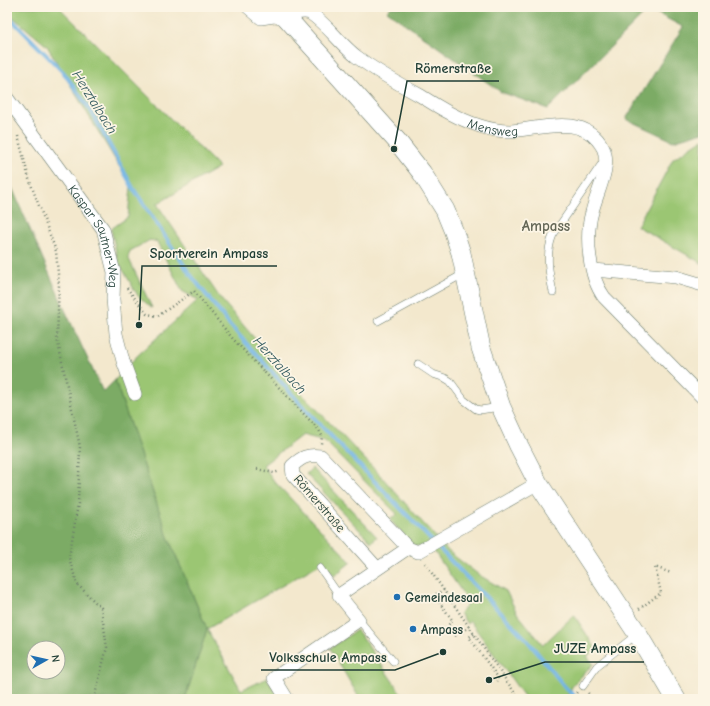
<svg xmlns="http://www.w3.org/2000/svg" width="710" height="706" font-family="'Comic Neue',sans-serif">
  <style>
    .green { fill: #9bc673; stroke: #5d8254 }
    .forest { fill: #7cab65; stroke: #4e744c; fill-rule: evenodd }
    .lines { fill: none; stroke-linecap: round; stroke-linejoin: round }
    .stream { stroke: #70b4e6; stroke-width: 4 }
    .lane-casing { stroke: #69796a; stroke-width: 8 }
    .street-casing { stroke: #69796a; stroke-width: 14 }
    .secondary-casing { stroke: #69796a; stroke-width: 20 }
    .path { stroke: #69796a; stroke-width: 2.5; stroke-dasharray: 1 3; stroke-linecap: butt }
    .lane { stroke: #fff; stroke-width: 7 }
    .street { stroke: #fff; stroke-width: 13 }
    .secondary { stroke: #fff; stroke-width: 19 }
    .poi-dot { fill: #1f6fb2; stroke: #fcf5e5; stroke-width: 1.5 }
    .labels { text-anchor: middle; stroke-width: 3.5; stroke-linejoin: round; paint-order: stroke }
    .street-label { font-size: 13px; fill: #1f3d34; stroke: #fcf5e5 }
    .poi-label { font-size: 13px; font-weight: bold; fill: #1f3d34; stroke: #fcf5e5; text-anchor: start }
    .water-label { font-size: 14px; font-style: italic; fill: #335b60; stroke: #fcf5e5 }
    .quarter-label { font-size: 15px; font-weight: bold; fill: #636656; stroke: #fcf5e5 }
    .leader { fill: none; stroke: #1f3d34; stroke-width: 1.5 }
    .callout-dot { fill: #1f3d34; stroke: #fcf5e5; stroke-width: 1.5 }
    .callout-label { font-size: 14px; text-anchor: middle; font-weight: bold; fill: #1f3d34; stroke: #fcf5e5; stroke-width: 3.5; stroke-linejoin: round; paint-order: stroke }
  </style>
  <rect width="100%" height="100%" fill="#fcf5e5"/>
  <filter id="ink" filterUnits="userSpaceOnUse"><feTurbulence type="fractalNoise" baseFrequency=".025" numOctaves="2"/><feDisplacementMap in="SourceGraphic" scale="8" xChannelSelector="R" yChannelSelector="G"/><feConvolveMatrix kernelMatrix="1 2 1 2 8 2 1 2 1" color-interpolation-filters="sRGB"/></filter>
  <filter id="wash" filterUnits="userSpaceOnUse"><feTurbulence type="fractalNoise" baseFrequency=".012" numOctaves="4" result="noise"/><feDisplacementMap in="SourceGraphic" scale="16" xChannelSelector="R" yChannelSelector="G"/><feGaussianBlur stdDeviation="0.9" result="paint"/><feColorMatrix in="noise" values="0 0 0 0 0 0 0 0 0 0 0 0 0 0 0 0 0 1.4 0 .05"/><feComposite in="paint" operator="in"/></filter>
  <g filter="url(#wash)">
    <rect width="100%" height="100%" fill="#f3e8cd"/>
    <g class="green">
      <polygon points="7,7 59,7 219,167 157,204 220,298 304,396 379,474 449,552 479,575 506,591 517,613 543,645 574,615 596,649 587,656 593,664 573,685 566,699 526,699 470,621 467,624 460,613 466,607 466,598 431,547 414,546 390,520 397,514 325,441 302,435 263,465 274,481 351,562 334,576 323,562 207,629 241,690 267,678 280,699 185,699 207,629 168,537 115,380 136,357 198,300 182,291 157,242 150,240 130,251 128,257 152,308 138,296 118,261 111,229 128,217 131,186 47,46 7,12"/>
      <polygon points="703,139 703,264 637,226 673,159"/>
      <polygon points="312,468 377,537 371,542 306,474"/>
      <polygon points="357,630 405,699 360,699 330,648"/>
    </g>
    <g class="forest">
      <polygon points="391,7 703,7 703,132 673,141 626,119 683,27 649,9 548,109 501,92 387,11"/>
      <path d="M7,176L65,310L103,392L115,380L168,537L207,629L185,699H7ZM34,648H58V672H34Z"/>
    </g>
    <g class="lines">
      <polyline class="stream" points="7,15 64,73 91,111 133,188 190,274 229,324 307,411 527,640 565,687 577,699"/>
    </g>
  </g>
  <g filter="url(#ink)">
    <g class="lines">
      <defs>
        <g id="lane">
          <path d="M553,292C549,273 545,254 553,235L603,162"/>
          <polyline points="378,321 465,273"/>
          <polyline points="418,364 433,374 445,378 450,381 464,400 476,409 480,410 500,407"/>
          <polyline points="320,568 339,595"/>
          <polyline points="359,620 393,661"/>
          <polyline points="583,686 597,666 637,634"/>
        </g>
        <g id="street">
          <polyline points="248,7 261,18 274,16"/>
          <path id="s1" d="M264,7C267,10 270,13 273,15C285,22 296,8 310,13C328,25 340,44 357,57C376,71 399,84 421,96C440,108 458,119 480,126C489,129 499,131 510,131C541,129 584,112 603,148C612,166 596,194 592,212C585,236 589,277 604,297L703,398"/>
          <path id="s2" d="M7,98L103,229L114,272L113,299L116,334L123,361L135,394"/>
          <polyline points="593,270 676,277 703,285"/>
          <path d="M377,568L293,475L292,466C302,457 308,454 321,456L408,548L418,552L538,483"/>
          <polyline points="287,699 274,678 359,620 339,595 408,548"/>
        </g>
        <polyline id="secondary" points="280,7 286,17 397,141 422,173 445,210 454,232 461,253 481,348 501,407 519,446 538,483 637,633 676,699"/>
      </defs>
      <use href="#lane" class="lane-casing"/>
      <use href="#street" class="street-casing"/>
      <use href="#secondary" class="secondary-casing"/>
      <g class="path">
        <polyline points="18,136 29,179 56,251 59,285 57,338 80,447 78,504 69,558 77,584 101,608 107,647 94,699"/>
        <polyline points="127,288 147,314 158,316 194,291 233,339 319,430 322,436 321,444"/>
        <polyline points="257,469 274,473 280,471"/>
        <polyline points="425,563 519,699"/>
        <polyline points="444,590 434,595 453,621 448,625 455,636"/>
        <polyline points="639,609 661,593 655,567 671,573"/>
        <polyline points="474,634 469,637 499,679 497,681"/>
        <polyline points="455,636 469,627"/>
        <polyline points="588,693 593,699"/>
        <polyline points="571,699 577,692"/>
      </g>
      <use href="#lane" class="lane"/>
      <use href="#street" class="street"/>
      <use href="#secondary" class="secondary"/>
    </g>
  </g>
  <g class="poi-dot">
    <circle cx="397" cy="597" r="4"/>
    <circle cx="413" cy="629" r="4"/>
  </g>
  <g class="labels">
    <g class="street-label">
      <text dy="5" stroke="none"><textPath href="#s1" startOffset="269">Mensweg</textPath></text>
      <text dy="5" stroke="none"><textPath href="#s2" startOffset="166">Kaspar Sautner-Weg</textPath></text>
      <text transform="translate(320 503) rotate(49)" y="5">Römerstraße</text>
    </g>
    <g class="poi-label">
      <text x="405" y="602">Gemeindesaal</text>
      <text x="421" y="634">Ampass</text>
    </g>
    <g class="water-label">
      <text transform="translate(95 102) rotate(58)" y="5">Herztalbach</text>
      <text transform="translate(280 365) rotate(48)" y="5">Herztalbach</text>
    </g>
    <g class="quarter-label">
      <text x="546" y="231">Ampass</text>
    </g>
  </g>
  <path class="leader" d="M394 149L407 81H499M139 325L142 266H277M489 680L545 662H644M443 652L395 670H261"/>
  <g class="callout-dot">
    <circle cx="394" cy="149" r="4"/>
    <circle cx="139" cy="325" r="4"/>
    <circle cx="489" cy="680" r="4"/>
    <circle cx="443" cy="652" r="4"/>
  </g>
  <g class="callout-label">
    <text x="453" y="73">Römerstraße</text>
    <text x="209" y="258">Sportverein Ampass</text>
    <text x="595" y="653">JUZE Ampass</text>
    <text x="328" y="662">Volksschule Ampass</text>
  </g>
  <rect width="710" height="706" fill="none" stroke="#fcf5e5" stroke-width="24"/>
  <g transform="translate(46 660) rotate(82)"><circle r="19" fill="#fcf5e5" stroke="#a4ab9e"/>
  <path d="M0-3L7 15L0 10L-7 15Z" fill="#1f6fb2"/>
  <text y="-6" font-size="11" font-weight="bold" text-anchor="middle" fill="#1f3d34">N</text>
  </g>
</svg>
